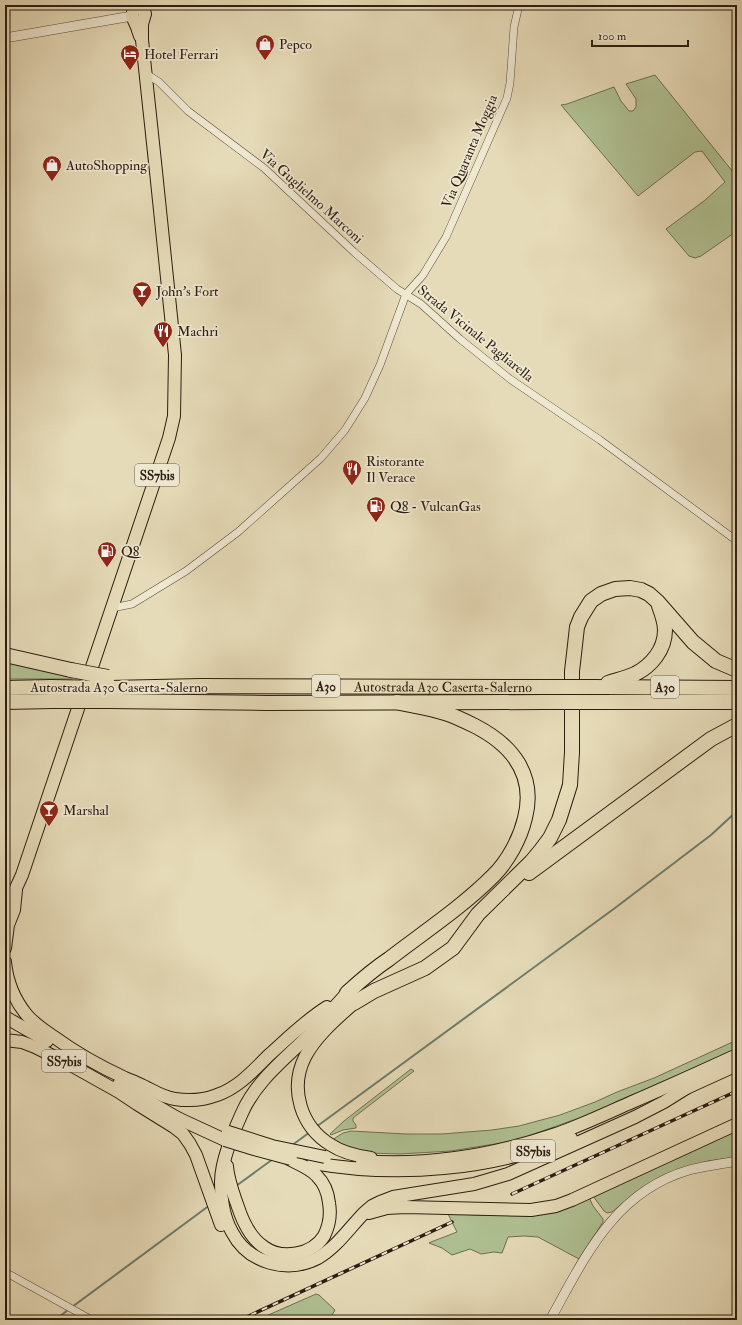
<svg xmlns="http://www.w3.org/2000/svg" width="742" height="1325" font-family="'IM FELL Double Pica',serif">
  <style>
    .green { fill: #b0c193; stroke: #6e6f52 }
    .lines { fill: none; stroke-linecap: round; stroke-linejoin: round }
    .stream { stroke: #6c7c6c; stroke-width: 2 }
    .minor-casing { stroke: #5a4c3b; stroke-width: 8 }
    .tertiary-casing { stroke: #5a4c3b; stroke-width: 10 }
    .primary-casing { stroke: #2c1d11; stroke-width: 14 }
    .trunk-casing { stroke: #2c1d11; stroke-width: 14 }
    .motorway-casing { stroke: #2c1d11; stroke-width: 16 }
    .minor { stroke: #efe8d1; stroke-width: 7 }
    .tertiary { stroke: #efe8d1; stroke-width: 9 }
    .primary { stroke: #e6dbb8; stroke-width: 12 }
    .trunk { stroke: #e6dbb8; stroke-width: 12 }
    .motorway { stroke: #e6dbb8; stroke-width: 14 }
    .rail-casing { stroke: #2c1d11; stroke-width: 3.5 }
    .rail { stroke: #efe8d1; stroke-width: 2; stroke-dasharray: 6; stroke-linecap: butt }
    .trunk-bridge-casing { stroke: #2c1d11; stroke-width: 14; stroke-linecap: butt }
    .motorway-bridge-casing { stroke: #2c1d11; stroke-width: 16; stroke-linecap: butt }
    .trunk-bridge { stroke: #e6dbb8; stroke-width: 12 }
    .motorway-bridge { stroke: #e6dbb8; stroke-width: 14 }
    .labels { text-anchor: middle; stroke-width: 3.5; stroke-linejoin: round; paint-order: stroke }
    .shield { fill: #efe8d1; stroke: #665a4b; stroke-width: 1 }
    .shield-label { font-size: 13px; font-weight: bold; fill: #2c1d11 }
    .poi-label { font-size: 14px; fill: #2c1d11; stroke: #efe8d1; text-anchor: start }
    .street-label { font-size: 14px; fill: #2c1d11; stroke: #efe8d1 }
  </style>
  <rect width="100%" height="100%" fill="#e6dbb8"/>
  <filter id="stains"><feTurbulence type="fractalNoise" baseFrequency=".005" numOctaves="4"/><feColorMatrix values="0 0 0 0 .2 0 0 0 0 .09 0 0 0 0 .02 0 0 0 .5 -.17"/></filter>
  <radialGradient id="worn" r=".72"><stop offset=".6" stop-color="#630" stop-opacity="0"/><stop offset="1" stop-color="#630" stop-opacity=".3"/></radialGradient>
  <g class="green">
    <polygon points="655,75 737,177 737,231 701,256 695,258 689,256 666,229 704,201 725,182 702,151 695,152 638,196 561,105 567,104 614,87 621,101 629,111 633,111 636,107 636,99 626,84"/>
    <polygon points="5,659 73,674 72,679 5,679"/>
    <polygon points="737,1040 737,1049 579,1118 523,1138 501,1143 451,1151 400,1154 367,1153 347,1148 332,1140 343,1133 351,1131 406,1134 442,1134 492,1130 519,1126 560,1115 595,1102 617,1092 654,1078"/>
    <polygon points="411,1069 414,1071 353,1118 353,1121 356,1125 356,1128 343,1130 331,1135 330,1134 344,1121"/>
    <polygon points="737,1129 737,1157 708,1161 680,1169 636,1192 612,1212 607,1213 604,1211 593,1196"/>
    <polygon points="589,1197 593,1206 603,1219 603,1222 579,1259 538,1237 524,1236 508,1237 502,1253 494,1252 481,1254 470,1249 452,1255 442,1248 429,1243 431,1242 457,1232 448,1214 483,1215"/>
    <polygon points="316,1294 319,1295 335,1310 329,1320 257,1320"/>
  </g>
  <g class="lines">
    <g class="stream">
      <polyline points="316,1127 615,908 711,835 737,811"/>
      <polyline points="291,1146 310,1132"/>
      <polyline points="236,1186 273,1159"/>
      <polyline points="72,1307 210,1205"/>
      <polyline points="55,1320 68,1310"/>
    </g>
    <defs>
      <g id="minor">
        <polyline points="145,73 159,82 188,111 264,168 354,252 397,289 421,304 460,339 510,379 600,440 737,541"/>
        <polyline points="112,608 132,604 186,571 238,532 321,458 345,430 365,398 380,365 406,294 423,275 446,237 507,98 510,83 514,27 519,5"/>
        <polyline points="5,1272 92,1320"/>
      </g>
      <g id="tertiary">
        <polyline points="5,38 132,16"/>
        <path d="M550,1320C585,1257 614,1192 689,1170C705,1166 721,1164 737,1161"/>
      </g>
      <g id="primary">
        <polyline points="135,5 132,16 137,27 140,36"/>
        <polyline points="5,912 22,875 169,438 174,416 175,355 155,162 142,40 142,24 145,14 142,5"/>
      </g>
      <g id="trunk">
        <polyline points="5,948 8,925 14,910 16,890"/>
        <path d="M5,962C7,982 14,999 26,1014C34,1024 44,1030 54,1037C76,1053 101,1067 125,1078C130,1080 135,1082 139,1084C151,1089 161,1097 175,1099C188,1101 204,1100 217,1095C238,1088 254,1070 269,1055C288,1038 306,1020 327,1007"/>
        <path d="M347,993C334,1008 321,1022 308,1036C284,1060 256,1081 242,1113C233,1133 221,1161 221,1182C221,1198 224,1218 232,1232C248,1263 287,1274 318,1258C337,1247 350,1227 365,1212L372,1206L380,1202L393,1197L474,1184L508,1174L635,1117L664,1102L688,1087"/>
        <path d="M354,1003C336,1019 316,1036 305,1057C289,1089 301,1127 331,1145C343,1153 357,1156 371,1158"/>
        <polyline points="5,1017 47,1041"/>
        <polyline points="5,1040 22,1042 35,1047 69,1064 119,1092 137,1104 174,1127 183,1134 190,1144 196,1155 221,1225"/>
        <polyline points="119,1084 179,1119"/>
        <polyline points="682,1090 737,1065"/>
        <polyline points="173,1116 225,1140"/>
        <path d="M362,1161C427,1166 494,1155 556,1134C582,1125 607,1113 632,1102C667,1087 702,1071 737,1055"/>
        <path d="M313,1163C399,1178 490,1170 571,1138"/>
        <path d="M227,1166C228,1180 233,1193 238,1207C243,1222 250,1238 264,1247C282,1260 312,1255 324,1236C329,1226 331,1214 329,1203C328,1193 325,1184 317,1176C310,1168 298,1164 289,1159"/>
        <polyline points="369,1213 387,1208 405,1207 531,1210 556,1206 572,1200 737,1124"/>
      </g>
      <g id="motorway">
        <polyline points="5,655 71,670"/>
        <path d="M608,683C617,680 626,678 635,674C651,666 665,650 665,630C665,622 662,614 659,606"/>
        <polyline points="592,687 737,688"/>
        <polyline points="5,688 51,687"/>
        <path id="s1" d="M109,688L201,686L543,687"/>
        <polyline points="109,701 266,703 543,702"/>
        <polyline points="5,702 52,701"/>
        <polyline points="609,702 737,702"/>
        <polyline points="529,873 711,739 737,725"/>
        <path d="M347,993C360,981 374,969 389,959C424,932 462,907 493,876C508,861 520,839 525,818C536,775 512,745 475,726C465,721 455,716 445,713C429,708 413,706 397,702"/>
        <polyline points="354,1003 374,991 425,968 453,948 478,914 531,862 541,850 550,838 559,820 570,785 572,752 572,671 574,654 577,627 581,617 591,601 601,594 615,589 630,588 641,590 649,594 658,602 693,642 716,661 737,670"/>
      </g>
    </defs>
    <use href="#minor" class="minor-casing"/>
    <use href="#tertiary" class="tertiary-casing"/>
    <use href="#primary" class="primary-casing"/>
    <use href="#trunk" class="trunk-casing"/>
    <use href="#motorway" class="motorway-casing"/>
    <use href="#minor" class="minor"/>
    <use href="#tertiary" class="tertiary"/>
    <use href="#primary" class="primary"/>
    <use href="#trunk" class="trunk"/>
    <use href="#motorway" class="motorway"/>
    <defs>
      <g id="rail">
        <polyline points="512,1194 737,1091"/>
        <polyline points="240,1320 452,1222"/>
      </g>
    </defs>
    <use href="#rail" class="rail-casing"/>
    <use href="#rail" class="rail"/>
    <defs>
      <g id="trunk-bridge">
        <polyline points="228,1132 272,1146 325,1157"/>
        <polyline points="225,1140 254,1149 291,1159"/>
      </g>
      <g id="motorway-bridge">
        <polyline points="71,670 108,677"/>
        <polyline points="51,687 109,688"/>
        <polyline points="543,687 592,687"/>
        <polyline points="52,701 109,701"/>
        <polyline points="543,702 609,702"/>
      </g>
    </defs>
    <use href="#trunk-bridge" class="trunk-bridge-casing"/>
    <use href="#motorway-bridge" class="motorway-bridge-casing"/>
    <use href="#trunk-bridge" class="trunk-bridge"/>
    <use href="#motorway-bridge" class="motorway-bridge"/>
  </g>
  <defs>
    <symbol id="shop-pin" viewBox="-11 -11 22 30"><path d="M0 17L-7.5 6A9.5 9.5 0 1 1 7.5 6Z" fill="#8f2418" stroke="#efe8d1"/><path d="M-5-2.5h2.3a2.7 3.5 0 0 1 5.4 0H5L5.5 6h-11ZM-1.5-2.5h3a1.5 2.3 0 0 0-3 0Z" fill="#fff"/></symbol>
    <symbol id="hotel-pin" viewBox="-11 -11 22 30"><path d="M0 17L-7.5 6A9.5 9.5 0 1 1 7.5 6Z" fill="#8f2418" stroke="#efe8d1"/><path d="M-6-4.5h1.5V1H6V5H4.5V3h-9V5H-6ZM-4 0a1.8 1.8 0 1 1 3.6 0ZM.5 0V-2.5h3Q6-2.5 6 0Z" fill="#fff"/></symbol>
    <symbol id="bar-pin" viewBox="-11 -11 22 30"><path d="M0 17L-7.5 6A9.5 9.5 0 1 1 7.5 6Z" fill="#8f2418" stroke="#efe8d1"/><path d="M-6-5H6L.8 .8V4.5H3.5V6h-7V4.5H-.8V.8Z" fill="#fff"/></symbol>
    <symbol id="restaurant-pin" viewBox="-11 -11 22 30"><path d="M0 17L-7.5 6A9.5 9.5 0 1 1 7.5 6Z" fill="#8f2418" stroke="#efe8d1"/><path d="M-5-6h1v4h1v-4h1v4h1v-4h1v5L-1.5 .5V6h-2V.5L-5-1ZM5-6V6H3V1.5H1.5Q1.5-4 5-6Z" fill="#fff"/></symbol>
    <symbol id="fuel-pin" viewBox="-11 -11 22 30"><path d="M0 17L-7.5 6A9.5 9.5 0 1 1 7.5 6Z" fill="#8f2418" stroke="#efe8d1"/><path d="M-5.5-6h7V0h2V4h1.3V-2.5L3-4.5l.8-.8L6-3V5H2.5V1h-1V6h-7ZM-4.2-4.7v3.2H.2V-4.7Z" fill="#fff"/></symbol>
  </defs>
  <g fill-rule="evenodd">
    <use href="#shop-pin" x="254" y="33" width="22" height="30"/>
    <use href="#hotel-pin" x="119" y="43" width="22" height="30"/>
    <use href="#shop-pin" x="41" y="154" width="22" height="30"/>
    <use href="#bar-pin" x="131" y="280" width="22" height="30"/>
    <use href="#restaurant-pin" x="152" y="320" width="22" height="30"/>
    <use href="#restaurant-pin" x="341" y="458" width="22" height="30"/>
    <use href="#fuel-pin" x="365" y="495" width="22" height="30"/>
    <use href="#fuel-pin" x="96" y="540" width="22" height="30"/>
    <use href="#bar-pin" x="38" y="799" width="22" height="30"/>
  </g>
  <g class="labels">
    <g class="shield">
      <rect x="135" y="464" width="44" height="22" rx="3"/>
      <rect x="312" y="675" width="28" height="22" rx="3"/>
      <rect x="651" y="676" width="28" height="22" rx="3"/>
      <rect x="42" y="1050" width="44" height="22" rx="3"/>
      <rect x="511" y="1140" width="44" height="22" rx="3"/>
    </g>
    <g class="shield-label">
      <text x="157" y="480">SS7bis</text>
      <text x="326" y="691">A30</text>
      <text x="665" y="692">A30</text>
      <text x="64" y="1066">SS7bis</text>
      <text x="533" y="1156">SS7bis</text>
    </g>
    <g class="poi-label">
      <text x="279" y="49">Pepco</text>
      <text x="144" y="59">Hotel Ferrari</text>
      <text x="66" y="170">AutoShopping</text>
      <text x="156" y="296">John's Fort</text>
      <text x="177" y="336">Machri</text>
      <text x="366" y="466">Ristorante<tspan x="366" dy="16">Il Verace</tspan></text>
      <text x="390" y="511">Q8 - VulcanGas</text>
      <text x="121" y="556">Q8</text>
      <text x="63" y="815">Marshal</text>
    </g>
    <g class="street-label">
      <text transform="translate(469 151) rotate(-67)" y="5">Via Quaranta Moggia</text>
      <text transform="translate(312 196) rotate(42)" y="5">Via Guglielmo Marconi</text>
      <text transform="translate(476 333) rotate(39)" y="5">Strada Vicinale Pagliarella</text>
      <text x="119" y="692">Autostrada A30 Caserta-Salerno</text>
      <text dy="5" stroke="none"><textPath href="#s1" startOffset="334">Autostrada A30 Caserta-Salerno</textPath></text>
    </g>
  </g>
  <rect width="742" height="1325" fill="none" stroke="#e6dbb8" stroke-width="20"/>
  <rect x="6" y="6" width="730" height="1313" fill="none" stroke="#2c1d11" stroke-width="2"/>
  <rect x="10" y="10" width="722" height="1305" fill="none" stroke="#2c1d11"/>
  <path d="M592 40v6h96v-6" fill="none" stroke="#2c1d11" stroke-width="2"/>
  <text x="598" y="40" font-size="12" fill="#2c1d11" stroke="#efe8d1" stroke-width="3" paint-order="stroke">100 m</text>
  <rect width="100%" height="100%" filter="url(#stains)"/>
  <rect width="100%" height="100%" fill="url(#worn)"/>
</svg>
